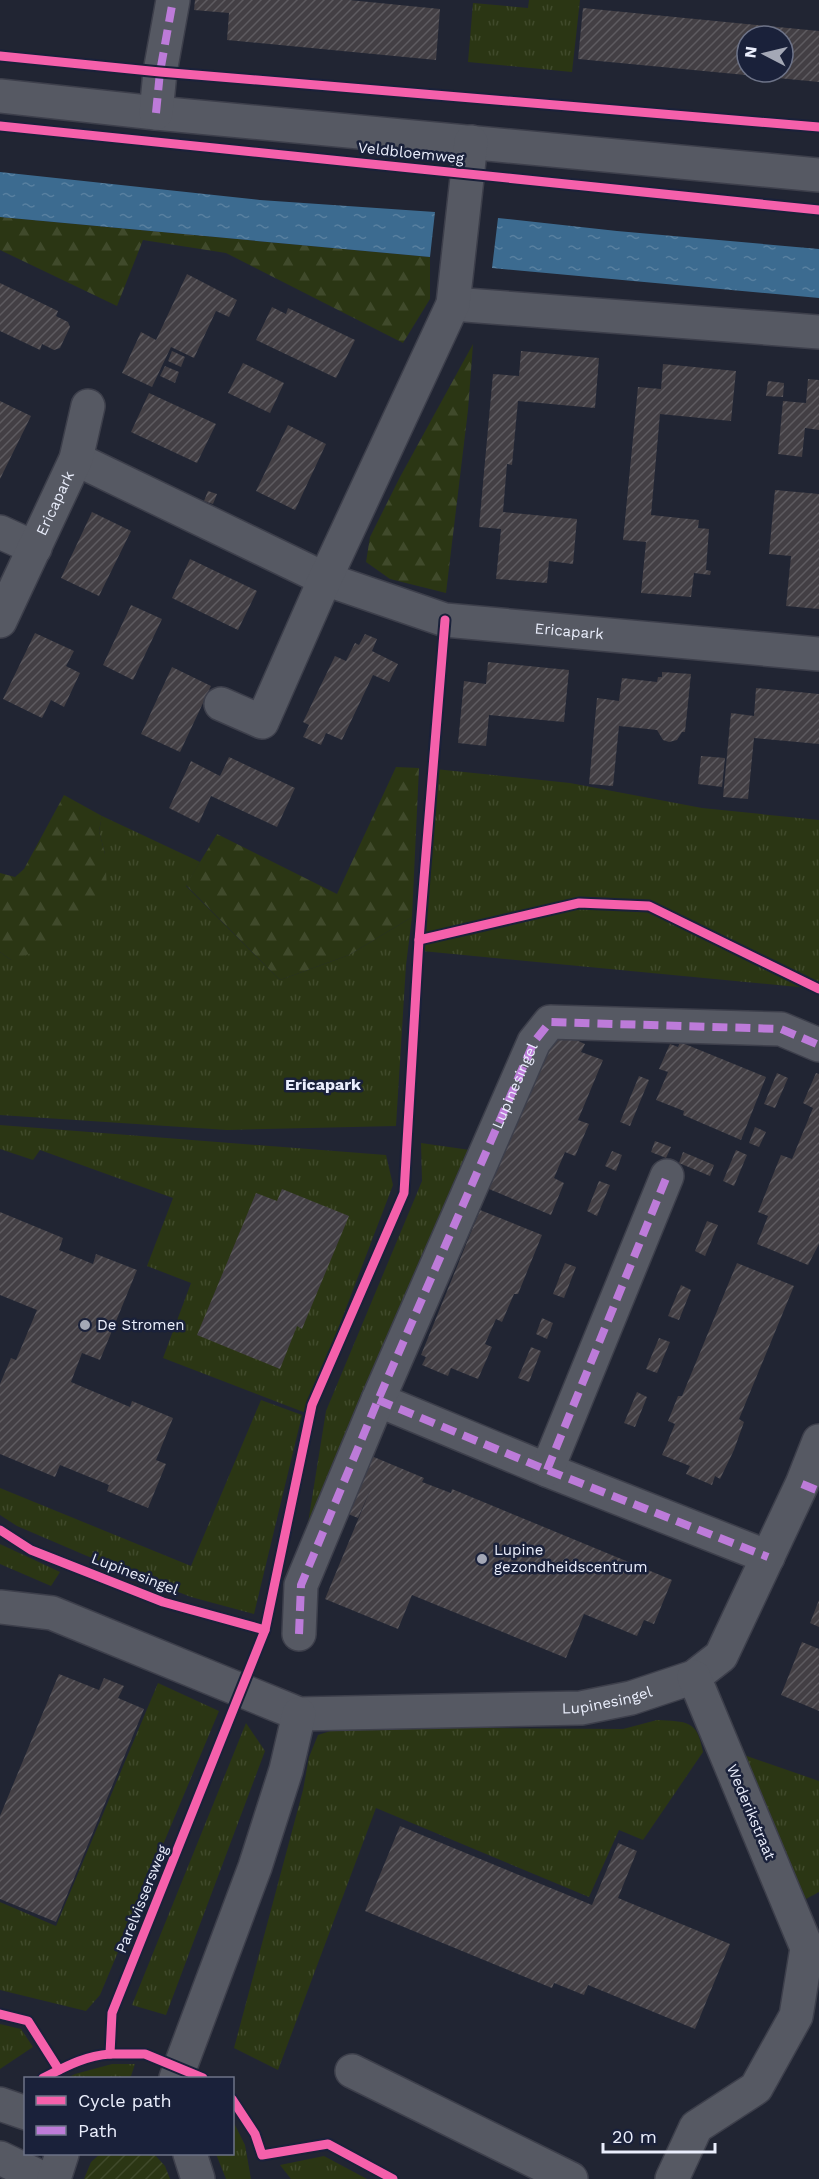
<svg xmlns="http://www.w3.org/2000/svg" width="819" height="2179" font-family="'Work Sans',sans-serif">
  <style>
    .grass { fill: url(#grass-tufts) }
    .forest { fill: url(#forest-firs) }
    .garden { fill: url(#garden-furrows) }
    .water { fill: url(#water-ripples) }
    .building { fill: url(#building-hatch); fill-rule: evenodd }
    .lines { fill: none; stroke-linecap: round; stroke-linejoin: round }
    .minor-casing { stroke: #3d3f4b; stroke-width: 36 }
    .minor { stroke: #565963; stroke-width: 33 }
    .quiet { stroke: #bd7bd9; stroke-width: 8; stroke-dasharray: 15 8; stroke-linecap: butt }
    .cycleway-casing { stroke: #1a213a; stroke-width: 13 }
    .cycleway { stroke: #f560ab; stroke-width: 9 }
    .poi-dot { fill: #a4a8b6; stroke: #1a213a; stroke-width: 2 }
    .labels { text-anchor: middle; stroke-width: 5; stroke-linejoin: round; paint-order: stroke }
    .street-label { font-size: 15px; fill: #eaeefc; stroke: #1a213a }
    .poi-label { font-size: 15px; fill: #eaeefc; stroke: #1a213a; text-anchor: start }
    .neighbourhood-label { font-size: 16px; font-weight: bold; fill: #eaeefc; stroke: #1a213a }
  </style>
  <defs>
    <pattern id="grass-tufts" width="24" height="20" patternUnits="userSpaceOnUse" patternTransform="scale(1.5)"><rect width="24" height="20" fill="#2b3614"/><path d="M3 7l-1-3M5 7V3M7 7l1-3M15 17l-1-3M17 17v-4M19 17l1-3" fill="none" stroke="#404a2b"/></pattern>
    <pattern id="forest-firs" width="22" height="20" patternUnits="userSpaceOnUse" patternTransform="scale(1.5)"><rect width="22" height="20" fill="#2b3614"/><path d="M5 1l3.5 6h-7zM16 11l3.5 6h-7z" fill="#404a2b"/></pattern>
    <pattern id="garden-furrows" width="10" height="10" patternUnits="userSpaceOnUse" patternTransform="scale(1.5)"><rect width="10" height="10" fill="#2b3614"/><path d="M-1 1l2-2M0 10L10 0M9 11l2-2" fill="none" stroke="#404a2b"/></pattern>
    <pattern id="water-ripples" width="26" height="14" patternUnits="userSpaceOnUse" patternTransform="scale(1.5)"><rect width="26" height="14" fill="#3c6b90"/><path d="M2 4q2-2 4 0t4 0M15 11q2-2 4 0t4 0" fill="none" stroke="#5880a0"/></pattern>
    <pattern id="building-hatch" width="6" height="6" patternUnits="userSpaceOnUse" patternTransform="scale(1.5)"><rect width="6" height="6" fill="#433f44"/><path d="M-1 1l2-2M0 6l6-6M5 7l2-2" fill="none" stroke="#5e5b60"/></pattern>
  </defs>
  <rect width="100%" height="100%" fill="#212533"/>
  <g class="grass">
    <polygon points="529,0 580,0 572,72 468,62 473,3 528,8"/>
    <polygon points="435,769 570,783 702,808 819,820 819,989 422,951"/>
    <polygon points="102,816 200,862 186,886 280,980 349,955 412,917 406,965 396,1126 227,1130 0,1115 0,952 11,960 105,854 99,831"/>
    <polygon points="0,1125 386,1155 393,1185 306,1413 163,1358 191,1283 147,1266 173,1198 40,1150 33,1160 0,1149"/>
    <polygon points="421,1143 477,1151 299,1579 326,1411 422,1181"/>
    <polygon points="261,1400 302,1415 254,1614 191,1597 87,1556 17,1526 0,1515 0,1488 191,1566"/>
    <polygon points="0,1544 60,1572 51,1586 0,1564"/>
    <polygon points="158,1683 219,1711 100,1995 86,2011 0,1990 0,1902 56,1926"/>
    <path d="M657,1720C687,1722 697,1719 703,1752L643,1840L619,1830L589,1897L376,1808L278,2070L234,2048L303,1790L309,1757L318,1735L343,1727L623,1729Z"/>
    <polygon points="246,1723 265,1751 166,2015 132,2005"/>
    <polygon points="741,1754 819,1781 819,1892 806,1899"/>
    <polygon points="0,2024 21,2029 33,2047 0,2069"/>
    <polygon points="112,2064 135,2064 131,2076 127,2078 67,2078 75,2074"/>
    <polygon points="233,2121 245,2145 251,2179 226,2179 216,2154 232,2154"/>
    <polygon points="324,2156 367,2179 291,2179 280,2165"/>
  </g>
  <g class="forest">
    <polygon points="0,217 430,257 430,299 403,343 226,253 143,240 117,306 0,250"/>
    <polygon points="473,344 468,410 446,593 390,579 366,562 370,537 400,477"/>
    <polygon points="396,767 419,768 412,917 349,955 280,980 186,885 217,834 337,894"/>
    <polygon points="64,795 102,816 99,831 105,854 107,889 92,910 32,953 11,960 0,952 0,873 15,877 24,869"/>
  </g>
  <polygon class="garden" points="100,2154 154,2154 165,2166 170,2179 84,2179 91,2162"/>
  <g class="water">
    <polygon points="0,172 260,200 435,212 430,257 0,217"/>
    <polygon points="498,218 617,231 819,249 819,298 492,268"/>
  </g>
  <g class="building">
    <polygon points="195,0 349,0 440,9 436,60 227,40 229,13 194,10"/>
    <path d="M583,8L819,31V82L578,59ZM747,36H783V72H747Z"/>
    <polygon points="187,274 237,300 229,317 216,311 194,358 171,347 152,387 122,373 141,332 156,340"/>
    <polygon points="0,283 58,311 56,316 68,322 70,327 60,348 54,350 42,344 40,350 0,331"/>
    <polygon points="272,307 286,314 288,308 355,340 336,378 256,340"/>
    <polygon points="172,351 185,357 181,367 168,361"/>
    <polygon points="521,351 599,358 595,408 518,401 512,465 507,464 503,512 577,519 573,564 549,561 547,583 496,579 501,529 479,527 493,374 519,376"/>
    <polygon points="243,363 284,383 270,413 228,393"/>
    <polygon points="663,364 736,371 731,421 660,414 651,515 699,520 698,528 709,529 706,570 711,571 710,575 694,573 691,597 641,593 646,542 623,540 638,387 661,389"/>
    <polygon points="165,366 179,372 175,383 160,376"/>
    <polygon points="808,379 819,380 819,430 805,428 802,457 778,454 783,401 806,403"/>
    <polygon points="768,381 784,383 783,397 766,396"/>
    <polygon points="149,393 216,424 197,463 131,432"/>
    <polygon points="0,401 31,416 0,479"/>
    <polygon points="288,425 326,444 295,510 256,491"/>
    <polygon points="775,490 819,494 819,609 786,606 791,556 769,554"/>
    <polygon points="208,491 217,494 213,504 204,501"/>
    <polygon points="92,512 131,531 99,596 61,578"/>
    <polygon points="190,559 257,591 238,630 172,598"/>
    <polygon points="131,605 162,619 133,680 103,665"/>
    <polygon points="35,633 74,651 66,666 80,673 64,707 51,700 42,718 3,699"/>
    <polygon points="365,634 377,639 372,651 398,664 389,682 373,675 342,740 326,733 321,745 303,737 309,725 303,722 335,656 346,661 355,643 359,645"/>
    <polygon points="488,662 569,670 564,722 489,715 486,746 458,743 464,681 486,684"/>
    <polygon points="172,667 211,686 180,752 141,734"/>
    <polygon points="662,672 691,674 685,732 682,732 677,740 669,742 663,740 657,730 619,726 613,786 589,784 597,698 619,701 622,678 657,682 658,677 662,677"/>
    <polygon points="756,688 819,694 819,744 754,738 748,799 723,797 731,713 754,716"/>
    <polygon points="701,756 725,758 722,787 698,784"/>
    <polygon points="229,757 295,788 277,827 211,796 199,823 169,808 191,761 220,776"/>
    <polygon points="560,1033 585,1044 581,1052 603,1060 578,1120 589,1124 576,1154 575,1156 565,1152 554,1178 564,1183 551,1215 489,1189 551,1039 556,1041"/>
    <polygon points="680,1042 766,1077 741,1140 683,1115 684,1111 656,1100 668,1072 659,1069 670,1044 678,1047"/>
    <polygon points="777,1073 788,1078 775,1108 764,1104"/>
    <polygon points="816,1073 819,1074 819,1244 808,1265 757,1244 768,1216 758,1212 781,1155 792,1159 813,1108 803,1103"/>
    <polygon points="639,1076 649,1080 630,1126 620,1122"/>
    <polygon points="755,1127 766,1132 759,1147 749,1143"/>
    <polygon points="655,1141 671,1147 666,1158 651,1152"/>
    <polygon points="736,1150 747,1155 734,1186 723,1181"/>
    <polygon points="612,1151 622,1155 616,1171 605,1166"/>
    <polygon points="683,1152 714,1165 710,1176 679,1163"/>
    <polygon points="599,1181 610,1185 597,1216 587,1211"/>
    <polygon points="282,1189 349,1216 302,1329 297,1326 280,1369 197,1335 256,1193 277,1201"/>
    <polygon points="480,1210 542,1235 518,1294 514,1294 502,1322 496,1319 485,1344 492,1347 478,1379 451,1368 448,1376 422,1365 426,1357 421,1355"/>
    <polygon points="0,1212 63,1238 59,1250 93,1264 96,1254 137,1270 100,1360 82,1353 71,1382 130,1407 132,1401 173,1418 156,1460 166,1464 148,1508 107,1491 109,1485 60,1465 55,1477 0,1454 0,1384 11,1358 16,1360 37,1310 0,1295"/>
    <polygon points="707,1221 718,1225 705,1256 695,1251"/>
    <polygon points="565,1263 576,1267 564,1298 553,1294"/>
    <polygon points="737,1263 794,1286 739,1419 744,1422 734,1450 720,1479 715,1476 712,1485 686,1474 690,1466 662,1455 675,1424 668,1421 678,1396 682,1396"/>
    <polygon points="681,1285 691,1290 679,1320 668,1316"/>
    <polygon points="542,1318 553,1323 547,1339 536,1334"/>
    <polygon points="659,1338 670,1342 657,1373 646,1369"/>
    <polygon points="531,1347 541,1351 529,1382 518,1378"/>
    <polygon points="637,1392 647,1397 635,1427 624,1423"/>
    <polygon points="362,1452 424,1478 422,1482 451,1493 452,1489 672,1580 654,1624 644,1620 637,1636 584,1614 566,1658 412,1595 398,1629 325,1599 372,1486 358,1518 338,1510"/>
    <polygon points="819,1600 819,1627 810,1623"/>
    <polygon points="802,1642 819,1649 819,1711 781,1695"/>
    <polygon points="59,1674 99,1690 104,1678 124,1686 118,1698 144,1709 56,1922 0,1899 0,1816"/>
    <polygon points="400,1826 592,1905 618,1843 637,1851 618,1898 730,1944 695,2029 588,1985 584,1995 554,1983 552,1988 365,1911"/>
  </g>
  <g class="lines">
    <defs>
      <g id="minor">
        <polyline points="0,96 156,113 819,175"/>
        <polyline points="156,113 160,72 173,0"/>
        <polyline points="453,304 819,332"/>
        <path id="s1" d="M76,459L325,579L445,620L819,654"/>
        <polyline points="0,532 35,548"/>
        <path id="s2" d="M0,621L76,459L88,406"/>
        <polyline points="221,704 262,722 325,579 453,304 471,142"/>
        <polyline points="378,1400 547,1470 768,1557"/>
        <polyline points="547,1470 667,1176"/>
        <path id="s3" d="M0,1607L52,1613L299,1714L581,1708L631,1698L694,1677L721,1656L802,1484L819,1441"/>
        <polyline points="299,1634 301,1585 378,1400 534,1042 550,1022 781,1029 819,1045"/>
        <polyline points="352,2071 571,2179"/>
        <polyline points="176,2078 255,1867 286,1770 299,1714"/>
        <polyline points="0,2104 26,2113"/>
        <polyline points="190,2154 198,2179"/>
        <polyline points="0,2158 44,2179"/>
        <polyline points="54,2179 62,2154"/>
        <polyline points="672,2179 696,2127 756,2088 796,2016 807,1948 694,1677"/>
      </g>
    </defs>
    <use href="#minor" class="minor-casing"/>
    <use href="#minor" class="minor"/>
    <g class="quiet">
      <polyline points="156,113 160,72 173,0"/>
      <polyline points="378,1400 547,1470 768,1557"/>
      <polyline points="547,1470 667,1176"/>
      <polyline points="802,1484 819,1491"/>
      <path id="s4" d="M299,1634L301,1585L378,1400L534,1042L550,1022L781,1029L819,1045"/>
    </g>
    <defs>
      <g id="cycleway">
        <polyline points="0,56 160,72 819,127"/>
        <polyline points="0,126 819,210"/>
        <polyline points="419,940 579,903 649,906 819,989"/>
        <polyline points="0,1530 31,1550 163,1602 265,1630"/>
        <polyline points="0,2014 28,2021 59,2070"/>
        <polyline points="110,2054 145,2054 203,2078"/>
        <path d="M43,2078C65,2067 84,2056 110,2054L112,2013L265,1630L312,1405L404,1193L419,940L445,620"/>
        <polyline points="232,2099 255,2134 262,2155 328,2144 393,2179"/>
      </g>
    </defs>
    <use href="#cycleway" class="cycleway-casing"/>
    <use href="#cycleway" class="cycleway"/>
  </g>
  <g class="poi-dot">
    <circle cx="85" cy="1325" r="6"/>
    <circle cx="482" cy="1559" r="6"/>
  </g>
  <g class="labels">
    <g class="street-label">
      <text transform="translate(411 153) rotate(6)" y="5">Veldbloemweg</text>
      <text dy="5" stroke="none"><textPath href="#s2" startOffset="130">Ericapark</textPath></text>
      <text dy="5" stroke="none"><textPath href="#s1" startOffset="528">Ericapark</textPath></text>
      <text dy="5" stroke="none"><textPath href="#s4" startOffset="592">Lupinesingel</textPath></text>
      <text transform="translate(135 1574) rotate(21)" y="5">Lupinesingel</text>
      <text dy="5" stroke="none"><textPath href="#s3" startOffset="628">Lupinesingel</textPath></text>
      <text transform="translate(751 1812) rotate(67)" y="5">Wederikstraat</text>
      <text transform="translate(142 1899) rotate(-68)" y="5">Parelvissersweg</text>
    </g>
    <g class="poi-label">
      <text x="97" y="1330">De Stromen</text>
      <text x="494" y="1555">Lupine<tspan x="494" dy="17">gezondheidscentrum</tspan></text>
    </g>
    <g class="neighbourhood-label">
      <text x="323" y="1090">Ericapark</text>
    </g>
  </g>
  <rect x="24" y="2077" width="210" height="78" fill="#1a213a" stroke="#6d7388" stroke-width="1.5"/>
  <rect x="36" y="2096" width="30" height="9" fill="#f560ab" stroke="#6d7388" stroke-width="1.5"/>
  <text x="78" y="2107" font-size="18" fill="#eaeefc">Cycle path</text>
  <rect x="36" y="2126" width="30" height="9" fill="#bd7bd9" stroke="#6d7388" stroke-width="1.5"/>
  <text x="78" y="2137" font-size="18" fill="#eaeefc">Path</text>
  <g transform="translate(765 54) rotate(277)"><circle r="28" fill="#1a213a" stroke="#6d7388" stroke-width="1.5"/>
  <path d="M0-4.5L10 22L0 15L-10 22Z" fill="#a4a8b6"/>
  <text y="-9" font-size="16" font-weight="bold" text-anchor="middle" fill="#eaeefc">N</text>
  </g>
  <path d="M603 2143v9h112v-9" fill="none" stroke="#eaeefc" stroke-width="3"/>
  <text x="612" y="2143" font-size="18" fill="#eaeefc" stroke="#1a213a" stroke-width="4.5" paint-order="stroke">20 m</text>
</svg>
